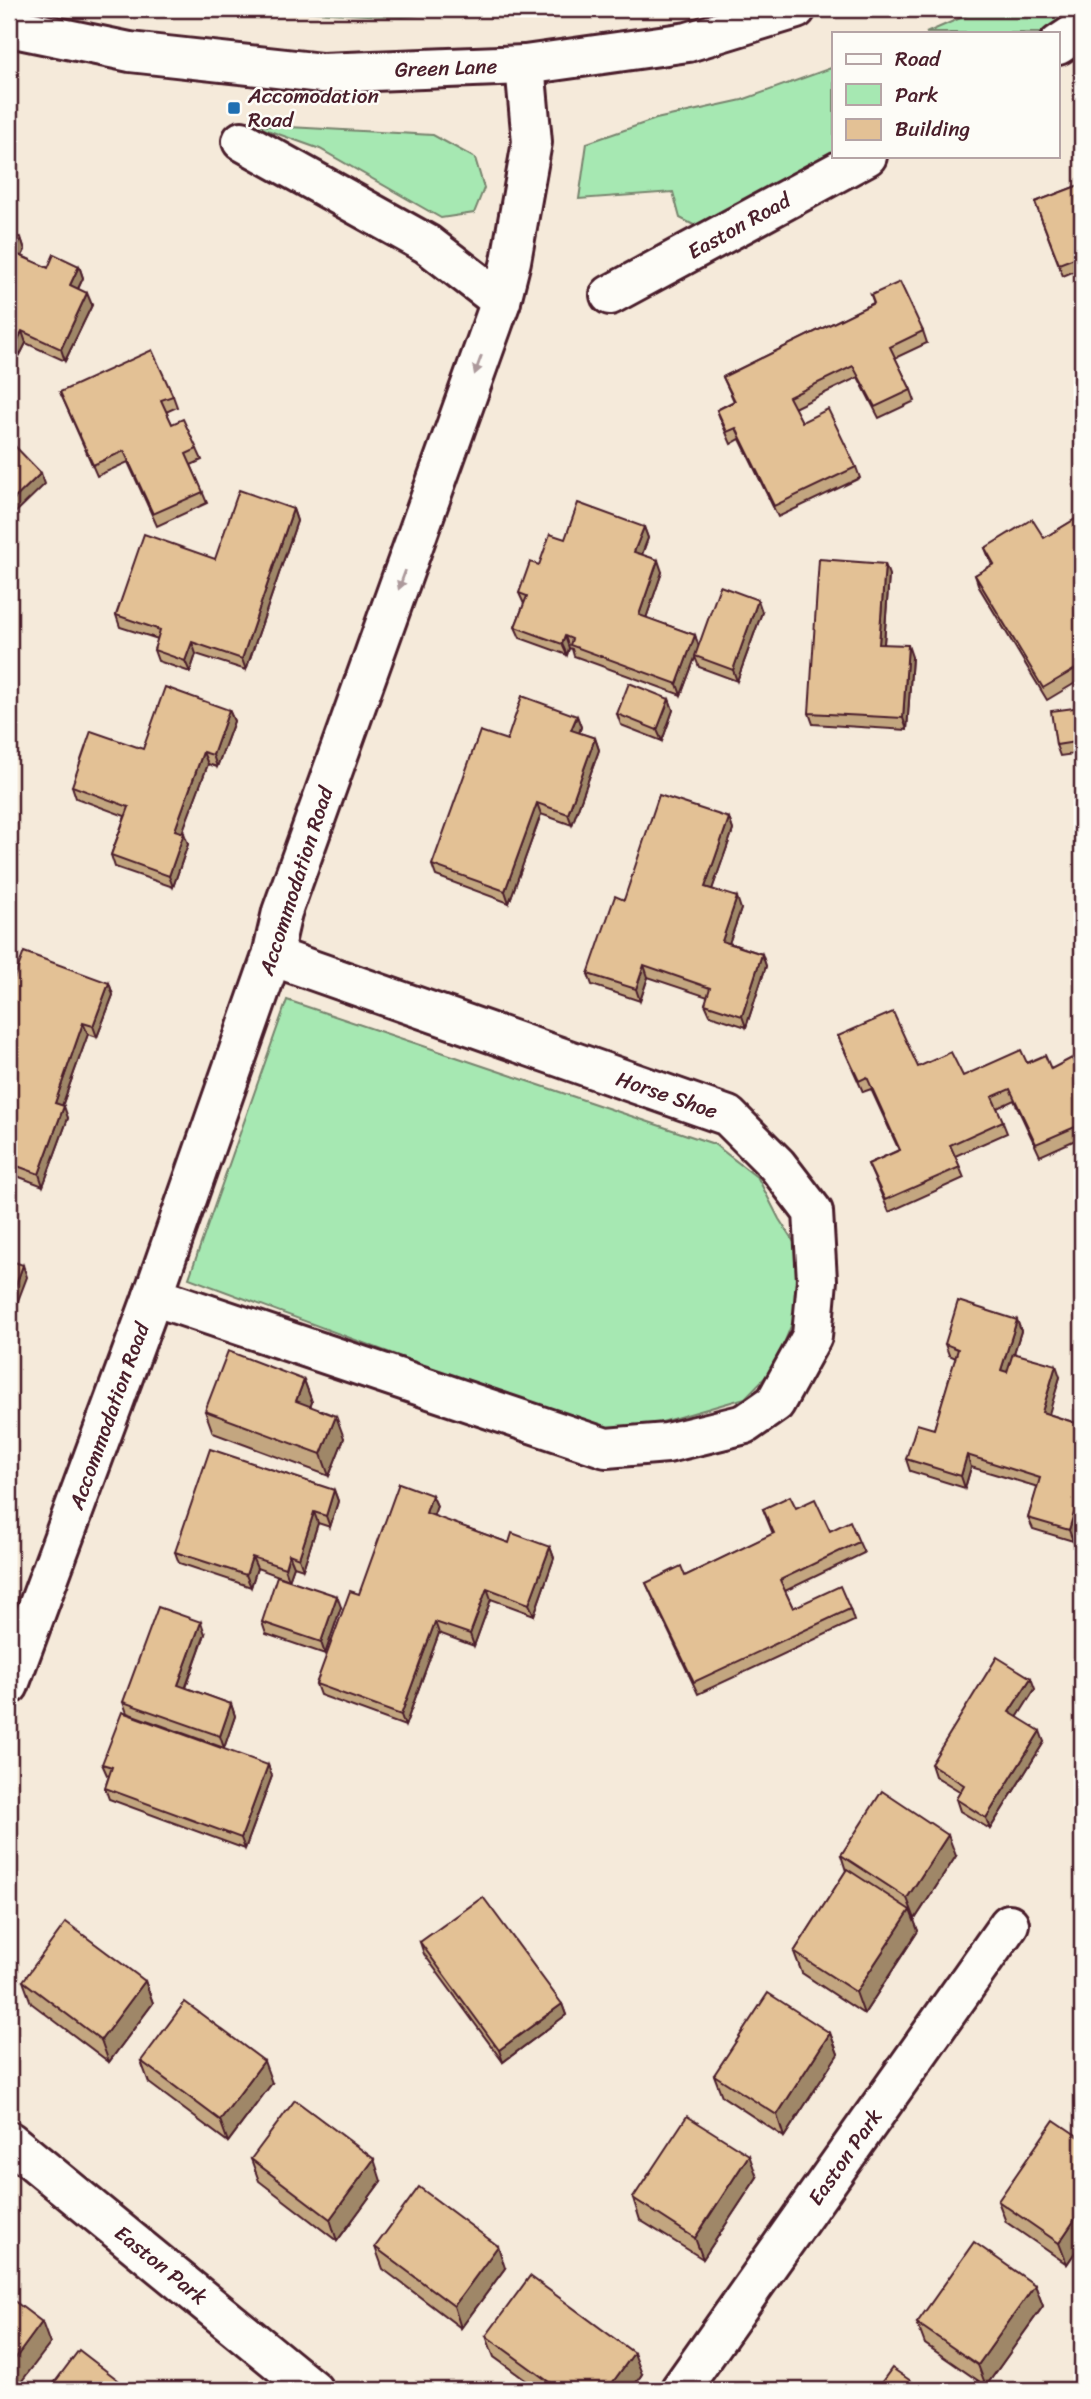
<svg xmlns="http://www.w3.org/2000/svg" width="1091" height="2399" font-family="Sriracha,sans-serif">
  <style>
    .green { fill: #a6e8b2; stroke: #78846e; stroke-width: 2 }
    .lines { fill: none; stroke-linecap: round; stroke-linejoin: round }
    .minor-casing { stroke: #4a1f2b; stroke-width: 44 }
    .minor { stroke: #fdfcf7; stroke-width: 38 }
    .wall { fill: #c3a680; stroke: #4a1f2b; stroke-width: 2 }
    .shaded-wall { fill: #9f8768; stroke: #4a1f2b; stroke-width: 2 }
    .building { fill: #e3c195; stroke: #4a1f2b; stroke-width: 2 }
    .oneway { fill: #ac999b }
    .poi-dot { fill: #1f6fb2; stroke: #fdfcf7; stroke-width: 2.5 }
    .labels { text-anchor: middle; stroke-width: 5; stroke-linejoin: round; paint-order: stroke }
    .street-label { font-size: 21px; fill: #4a1f2b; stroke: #fdfcf7 }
    .poi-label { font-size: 21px; fill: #4a1f2b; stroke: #fdfcf7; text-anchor: start }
  </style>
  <rect width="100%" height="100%" fill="#f5eada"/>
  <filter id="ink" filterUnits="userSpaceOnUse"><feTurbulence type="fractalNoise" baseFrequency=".0143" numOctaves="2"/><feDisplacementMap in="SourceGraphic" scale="14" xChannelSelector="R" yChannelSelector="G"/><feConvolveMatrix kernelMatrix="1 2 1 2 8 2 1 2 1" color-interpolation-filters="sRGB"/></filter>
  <g filter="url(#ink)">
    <g class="green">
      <polygon points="259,9 474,9 402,17"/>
      <polygon points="981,9 1081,9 1040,33 926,33"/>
      <polygon points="834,67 834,156 707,232 680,218 673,192 579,199 587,143 656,119 742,100"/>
      <polygon points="253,125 433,135 475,158 484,188 474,213 441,218 320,149"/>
      <polygon points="287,1000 714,1144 758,1178 779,1219 801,1253 800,1304 774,1368 745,1398 655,1424 595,1429 189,1278"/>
    </g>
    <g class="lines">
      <defs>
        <g id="minor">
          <polyline points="9,27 130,52 322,73 525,65 688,42 796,9"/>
          <polyline points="1058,45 1082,29"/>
          <polyline points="242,141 427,244 501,301"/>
          <polyline points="610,295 867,156"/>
          <polyline points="153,1296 606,1448 667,1443 745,1424 775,1403 812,1336 817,1280 813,1212 777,1165 728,1116 272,956"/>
          <polyline points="9,1685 153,1296 272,956 282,912 501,301 511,261 532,142 525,65"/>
          <polyline points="9,2141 313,2390"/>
          <polyline points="680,2390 1009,1924"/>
        </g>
      </defs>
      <use href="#minor" class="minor-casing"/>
      <use href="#minor" class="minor"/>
    </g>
    <g class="wall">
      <polygon points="1082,184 1082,268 1063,276 1035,202"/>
      <polygon points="9,233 21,238 25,250 22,256 48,268 79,266 83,278 78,289 92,305 65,361 26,343 20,355 9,350"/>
      <polygon points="871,295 923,331 927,343 895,358 911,390 915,401 879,418 858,377 794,408 802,422 856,467 860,478 778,517 740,439 731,444 721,421 717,410 734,401 723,377 874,303"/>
      <polygon points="60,392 173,396 177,407 166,412 172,424 197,449 202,460 191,465 207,503 157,526 128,462 97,476"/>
      <polygon points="293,509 297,521 246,670 196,654 190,672 158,661 154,650 158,639 120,627 116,615 215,559"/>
      <polygon points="1082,515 1082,679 1047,700 979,587 975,575 992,565 985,548 1044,538"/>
      <polygon points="644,527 648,538 642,555 662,572 646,618 695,635 698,646 762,612 737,681 699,667 695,657 681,695 574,656 572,649 569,648 567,655 520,638 515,627 524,604 519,593 539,565 565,539"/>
      <polygon points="889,575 884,644 912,657 907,730 813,724 809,713"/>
      <polygon points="669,699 673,710 662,741 621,725 617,714"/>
      <polygon points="1082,707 1082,753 1060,756 1056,745"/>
      <polygon points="229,710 234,721 217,767 208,764 182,832 188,844 173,887 115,867 111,855 125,816 76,798 72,786 143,749"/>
      <polygon points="577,716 581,727 579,733 595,738 599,750 572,825 541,814 509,903 436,876 432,865 507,740"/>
      <polygon points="729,818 733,830 712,889 741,909 729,943 762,954 766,966 746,1027 710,1015 705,1004 708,997 648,977 640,1001 592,985 588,974 624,900"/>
      <polygon points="109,983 113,995 97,1037 88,1034 62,1106 68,1118 43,1186 9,1173 9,989"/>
      <polygon points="838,1036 918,1067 963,1076 1027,1063 1051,1069 1082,1080 1082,1137 1040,1156 1014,1100 997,1108 1007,1133 955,1156 964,1178 889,1212 868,1164 899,1150 871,1089 863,1092"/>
      <polygon points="1017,1320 1021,1331 1014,1353 1060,1377 1048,1414 1082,1425 1082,1511 1073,1541 1033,1529 1028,1518 1038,1487 971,1467 965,1488 910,1471 906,1459 934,1429 956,1358 949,1355 945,1344"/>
      <polygon points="304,1380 312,1402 310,1407 344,1438 329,1476 213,1433 205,1411"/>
      <polygon points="334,1490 338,1501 330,1527 318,1523 303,1569 294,1566 289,1580 341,1607 325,1654 266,1634 262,1622 287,1579 257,1568 251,1587 179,1563 175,1552"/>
      <polygon points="432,1495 437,1506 433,1516 509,1543 550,1547 554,1558 534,1615 491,1599 474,1646 439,1633 405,1726 320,1695 316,1684 359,1594"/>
      <polygon points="796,1508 830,1531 859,1542 864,1553 785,1591 793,1608 850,1609 854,1621 698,1694 651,1594 646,1583 685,1576 773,1534 763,1509"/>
      <polygon points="205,1634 186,1688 231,1704 235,1716 224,1748 127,1713 123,1702"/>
      <polygon points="1035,1689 1017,1717 1044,1742 990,1829 960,1811 956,1799 961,1792 935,1776 931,1764"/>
      <polygon points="102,1764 268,1765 272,1776 245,1849 109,1799 105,1788 109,1776 107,1775"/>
      <polygon points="841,1855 956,1856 915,1919 913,1918 918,1931 864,2014 802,1973 794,1952 846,1871"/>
      <polygon points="420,1942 562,2004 566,2015 503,2062 424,1954"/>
      <polygon points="23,1981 145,1981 153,2003 109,2062 31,2003"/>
      <polygon points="830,2033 838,2054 784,2137 722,2096 714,2075"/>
      <polygon points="141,2061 272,2083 228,2142 149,2083"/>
      <polygon points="1082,2139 1082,2242 1067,2264 1006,2222 998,2201"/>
      <polygon points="251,2159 381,2181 337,2241 259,2181"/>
      <polygon points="757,2177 703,2259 640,2220 633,2198"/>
      <polygon points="375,2247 505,2268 461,2328 383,2269"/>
      <polygon points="1035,2285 1043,2306 986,2386 925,2344 917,2323"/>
      <polygon points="486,2336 642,2374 631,2390 539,2390 494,2357"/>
    </g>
    <g class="shaded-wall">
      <polygon points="21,238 25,250 18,264 14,253"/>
      <polygon points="79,266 83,278 74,297 70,285"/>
      <polygon points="87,293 92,305 65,361 61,349"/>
      <polygon points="22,331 26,343 20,355 16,344"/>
      <polygon points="41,473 45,484 9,519 9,504"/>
      <polygon points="293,509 297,521 246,670 242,659"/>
      <polygon points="644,527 648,538 638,564 634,552"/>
      <polygon points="658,560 662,572 643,627 639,615"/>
      <polygon points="885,564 889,575 883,656 879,644"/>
      <polygon points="758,600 762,612 737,681 733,670"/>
      <polygon points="695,635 699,647 681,695 677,684"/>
      <polygon points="565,636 569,648 567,655 562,644"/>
      <polygon points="192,642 196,654 190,672 185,661"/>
      <polygon points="908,645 912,657 907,730 903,718"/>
      <polygon points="669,699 673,710 662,741 657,730"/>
      <polygon points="229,710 234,721 217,767 213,755"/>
      <polygon points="577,716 581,727 576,742 571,730"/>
      <polygon points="595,738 599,750 572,825 568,814"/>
      <polygon points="203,752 208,764 179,841 175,830"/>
      <polygon points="537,803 541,814 509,903 505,891"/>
      <polygon points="729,818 733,830 709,898 705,887"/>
      <polygon points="184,833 188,844 173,887 169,876"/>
      <polygon points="737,897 741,909 726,952 722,941"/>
      <polygon points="762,954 766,966 746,1027 742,1016"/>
      <polygon points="644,965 648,977 640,1001 636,989"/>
      <polygon points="109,983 113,995 97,1037 93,1026"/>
      <polygon points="83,1023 88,1034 59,1114 55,1103"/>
      <polygon points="64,1106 68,1118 43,1186 39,1174"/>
      <polygon points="23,1265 27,1277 11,1319 9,1312 9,1304"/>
      <polygon points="1017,1320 1021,1331 1005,1381 1001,1370"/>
      <polygon points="1056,1365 1060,1377 1046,1424 1042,1412"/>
      <polygon points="304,1380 312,1402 304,1423 296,1401"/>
      <polygon points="336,1416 344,1438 329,1476 321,1454"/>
      <polygon points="967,1455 971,1467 965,1488 961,1476"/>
      <polygon points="1082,1486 1082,1511 1073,1541 1069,1530"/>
      <polygon points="334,1490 338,1501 330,1527 326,1516"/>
      <polygon points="432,1495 437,1506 430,1525 426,1513"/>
      <polygon points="314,1512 318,1523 303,1569 299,1558"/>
      <polygon points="550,1547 554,1558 534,1615 529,1604"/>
      <polygon points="289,1554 294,1566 289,1580 285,1568"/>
      <polygon points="252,1557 257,1568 251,1587 246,1575"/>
      <polygon points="487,1588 491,1599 474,1646 470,1634"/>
      <polygon points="337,1596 341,1607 325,1654 321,1642"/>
      <polygon points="201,1622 205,1634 182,1697 178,1685"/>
      <polygon points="435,1622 439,1633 405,1726 401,1715"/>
      <polygon points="1031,1678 1035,1689 1013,1724 1009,1712"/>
      <polygon points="231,1704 235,1716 224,1748 220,1736"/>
      <polygon points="1040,1731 1044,1742 990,1829 986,1818"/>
      <polygon points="268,1765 272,1776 245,1849 241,1838"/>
      <polygon points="948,1835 956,1856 915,1919 907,1898"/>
      <polygon points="910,1910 918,1931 864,2014 856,1992"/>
      <polygon points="145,1981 153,2003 109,2062 101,2040"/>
      <polygon points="562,2004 566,2015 503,2062 499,2050"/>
      <polygon points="830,2033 838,2054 784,2137 777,2115"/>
      <polygon points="264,2061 272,2083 228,2142 220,2120"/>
      <polygon points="749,2155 757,2177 703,2259 695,2238"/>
      <polygon points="374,2159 381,2181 337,2241 330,2219"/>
      <polygon points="1082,2209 1082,2242 1067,2264 1059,2243"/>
      <polygon points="498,2246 505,2268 461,2328 454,2306"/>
      <polygon points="1035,2285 1043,2306 986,2386 978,2365"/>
      <polygon points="42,2322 50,2344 15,2390 9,2390 9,2367"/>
      <polygon points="634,2353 642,2374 631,2390 607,2390"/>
    </g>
    <g class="building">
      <polygon points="1082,184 1082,255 1059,264 1035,202"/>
      <polygon points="9,233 21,238 14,253 48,268 54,254 79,266 70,285 87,293 61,349 22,331 16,344 9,340"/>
      <polygon points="900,282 923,331 890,347 911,390 875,407 853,366 789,397 802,422 828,409 856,467 774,506 736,428 727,432 717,410 735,401 723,377 874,303 871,295"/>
      <polygon points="152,350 173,396 161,400 172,424 183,419 197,449 186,454 203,492 153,514 124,451 93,465 60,392"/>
      <polygon points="9,440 41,473 9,504"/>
      <polygon points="239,490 293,509 242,659 192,642 185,661 154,650 160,630 116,615 144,534 215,559"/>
      <polygon points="578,503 644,527 634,552 658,560 639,615 695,635 677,684 570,645 572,639 565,636 562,644 515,627 527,596 519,593 530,562 539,565 550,534 565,539"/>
      <polygon points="1082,515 1082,665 1043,688 975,575 994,564 985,548 1032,519 1044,538"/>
      <polygon points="819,559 885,564 879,644 908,645 903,718 809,713"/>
      <polygon points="720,586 758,600 733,670 695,656"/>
      <polygon points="629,683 669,699 657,730 617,714"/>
      <polygon points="165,687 229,710 213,755 203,752 175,830 184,833 169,876 111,855 129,807 72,786 91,731 143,749"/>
      <polygon points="522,696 577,716 571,730 595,738 568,814 537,803 505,891 432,865 480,731 507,740"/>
      <polygon points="1082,707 1082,741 1056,745 1051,711"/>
      <polygon points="659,795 729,818 705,887 737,897 722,941 762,954 742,1016 705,1004 710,988 644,965 636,989 588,974 615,896 624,900"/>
      <polygon points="24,952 109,983 93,1026 83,1023 55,1103 64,1106 39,1174 9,1163 9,989 10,989"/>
      <polygon points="893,1012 918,1067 951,1052 963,1076 1021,1050 1027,1063 1045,1055 1051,1069 1072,1058 1082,1080 1082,1124 1036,1144 1010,1089 992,1097 1003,1121 950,1145 960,1167 885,1200 868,1164 900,1150 867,1077 859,1081 838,1036"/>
      <polygon points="9,1260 23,1265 9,1304"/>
      <polygon points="958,1301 1017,1320 1001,1370 1007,1372 1013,1353 1056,1365 1042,1412 1082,1425 1082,1486 1069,1530 1028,1518 1040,1478 967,1455 961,1476 906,1459 917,1424 934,1429 958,1349 945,1344"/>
      <polygon points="228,1351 304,1380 296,1401 336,1416 321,1454 205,1411"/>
      <polygon points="210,1449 334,1490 326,1516 314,1512 299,1558 289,1554 285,1568 252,1557 246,1575 175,1552"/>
      <polygon points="399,1483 432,1495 426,1513 509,1543 512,1533 550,1547 529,1604 487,1588 470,1634 435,1622 401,1715 316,1684 350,1591 359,1594"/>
      <polygon points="790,1496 796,1508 815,1499 830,1531 850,1521 859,1542 780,1580 793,1608 840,1586 850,1609 694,1682 646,1583 681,1566 685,1576 774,1533 763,1509"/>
      <polygon points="277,1576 337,1596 321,1642 262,1622"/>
      <polygon points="158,1607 201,1622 178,1685 231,1704 220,1736 123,1702"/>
      <polygon points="997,1657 1031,1678 1009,1712 1040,1731 986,1818 956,1799 964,1785 931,1764"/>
      <polygon points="122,1712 268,1765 241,1838 105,1788 112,1767 102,1764"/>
      <polygon points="882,1791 948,1835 907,1898 841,1855"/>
      <polygon points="847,1869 910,1910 856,1992 794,1952"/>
      <polygon points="483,1897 562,2004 499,2050 420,1942"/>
      <polygon points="66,1922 145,1981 101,2040 23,1981"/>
      <polygon points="768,1993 830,2033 777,2115 714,2075"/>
      <polygon points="185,2002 264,2061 220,2120 141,2061"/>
      <polygon points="295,2100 374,2159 330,2219 251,2159"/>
      <polygon points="687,2116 749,2155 695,2238 633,2198"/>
      <polygon points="1054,2120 1082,2139 1082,2209 1059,2243 998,2201"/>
      <polygon points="419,2187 498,2246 454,2306 375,2247"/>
      <polygon points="974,2242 1035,2285 978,2365 917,2323"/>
      <polygon points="530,2276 634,2353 607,2390 560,2390 486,2336"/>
      <polygon points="9,2297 42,2322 9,2367"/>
      <polygon points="79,2350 131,2390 49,2390"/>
      <polygon points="892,2368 924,2390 876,2390"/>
    </g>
    <defs><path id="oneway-solid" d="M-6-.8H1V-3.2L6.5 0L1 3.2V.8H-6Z" transform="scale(1.75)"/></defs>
    <g class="oneway">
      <use href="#oneway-solid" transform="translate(478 365) rotate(110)"/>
      <use href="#oneway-solid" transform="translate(402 580) rotate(110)"/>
    </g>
  </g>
  <rect class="poi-dot" x="227" y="101" width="14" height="14" rx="3.5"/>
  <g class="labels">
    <g class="street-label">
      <text transform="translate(446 68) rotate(-2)" y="7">Green Lane</text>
      <text transform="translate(739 226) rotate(-29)" y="7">Easton Road</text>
      <text transform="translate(296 881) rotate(-72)" y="7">Accommodation Road</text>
      <text transform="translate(667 1095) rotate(19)" y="7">Horse Shoe</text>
      <text transform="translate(109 1416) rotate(-70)" y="7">Accommodation Road</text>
      <text transform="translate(845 2157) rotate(-55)" y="7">Easton Park</text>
      <text transform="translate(161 2265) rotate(39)" y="7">Easton Park</text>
    </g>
    <g class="poi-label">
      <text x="248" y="103">Accomodation<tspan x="248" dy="24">Road</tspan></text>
    </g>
  </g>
  <rect width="1091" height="2399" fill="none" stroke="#fdfcf7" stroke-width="35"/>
  <rect x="18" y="18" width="1056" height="2364" fill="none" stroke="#4a1f2b" stroke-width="2.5" filter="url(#ink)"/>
  <rect x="832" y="32" width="228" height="126" fill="#fdfcf7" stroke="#b5a4a5" stroke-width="2"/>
  <rect x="846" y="54" width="35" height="10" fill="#fdfcf7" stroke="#b5a4a5" stroke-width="2"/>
  <text x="895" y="66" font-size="21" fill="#4a1f2b">Road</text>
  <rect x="846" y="84" width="35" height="21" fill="#a6e8b2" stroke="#b5a4a5" stroke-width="2"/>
  <text x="895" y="102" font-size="21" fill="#4a1f2b">Park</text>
  <rect x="846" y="119" width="35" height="21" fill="#e3c195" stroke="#b5a4a5" stroke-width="2"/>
  <text x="895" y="136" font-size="21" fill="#4a1f2b">Building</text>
</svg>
